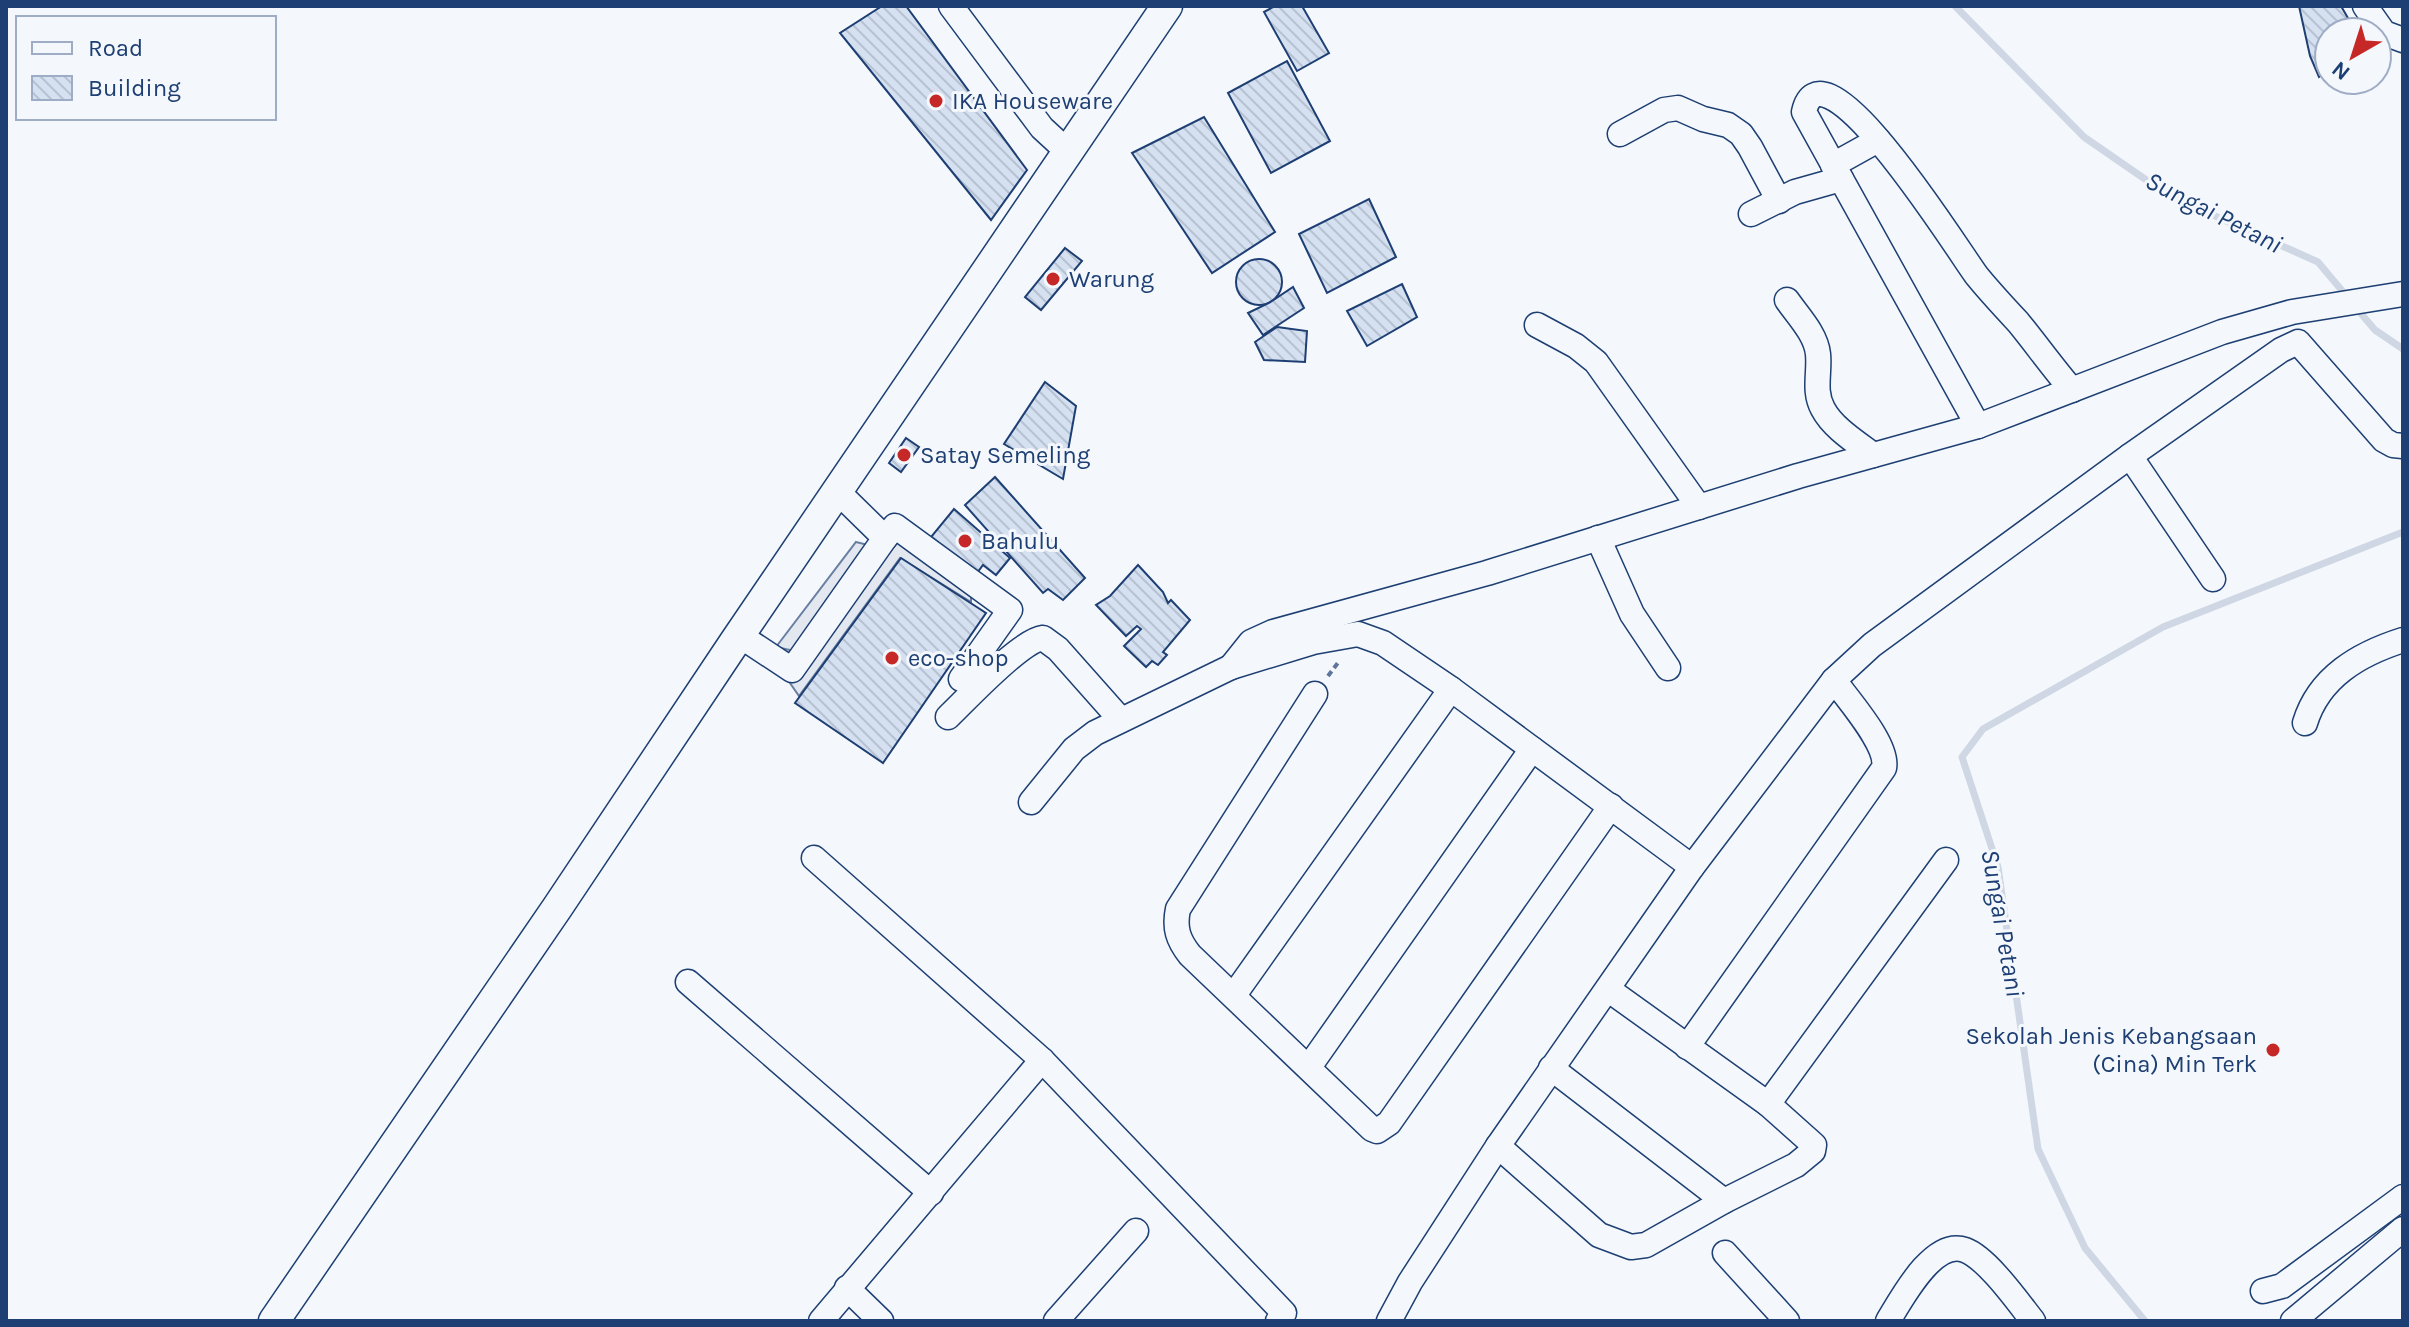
<svg xmlns="http://www.w3.org/2000/svg" width="2409" height="1327" font-family="Karla,sans-serif">
  <style>
    .parking { fill: #e3e8f0; stroke: #687fa3; stroke-width: 2 }
    .lines { fill: none; stroke-linecap: round; stroke-linejoin: round }
    .stream { stroke: #cfd7e4; stroke-width: 7 }
    .building { fill: url(#building-back-hatch); stroke: #1d3f73; stroke-width: 2 }
    .minor-casing { stroke: #1d3f73; stroke-width: 27 }
    .major-casing { stroke: #1d3f73; stroke-width: 33 }
    .path { stroke: #5e769c; stroke-width: 4; stroke-dasharray: 6 4; stroke-linecap: butt }
    .minor { stroke: #f4f7fb; stroke-width: 24 }
    .major { stroke: #f4f7fb; stroke-width: 30 }
    .poi-dot { fill: #c62828; stroke: #f4f7fb; stroke-width: 3 }
    .labels { text-anchor: middle; stroke-width: 6; stroke-linejoin: round; paint-order: stroke }
    .poi-label { font-size: 24px; fill: #1d3f73; stroke: #f4f7fb; text-anchor: start }
    .water-label { font-size: 26px; font-style: italic; fill: #1d3f73; stroke: #f4f7fb }
  </style>
  <defs>
    <pattern id="building-back-hatch" width="6" height="6" patternUnits="userSpaceOnUse" patternTransform="scale(2)"><rect width="6" height="6" fill="#d5e0f0"/><path d="M-1 5l2 2M0 0l6 6M5-1l2 2" fill="none" stroke="#b6c1d1"/></pattern>
  </defs>
  <rect width="100%" height="100%" fill="#f4f7fb"/>
  <g class="parking">
    <polygon points="898,535 971,584 971,602 900,558 799,696 790,683"/>
    <polygon points="856,542 876,547 799,652 776,647"/>
  </g>
  <g class="lines">
    <g class="stream">
      <polyline points="1955,6 2084,137 2168,195 2318,262 2349,299"/>
      <polyline points="2357,309 2375,330 2403,349"/>
      <polyline points="2145,1321 2085,1248 2038,1149 1998,867 1962,757 1983,729 2163,627 2403,532"/>
    </g>
  </g>
  <g class="building">
    <polygon points="882,6 906,6 1027,170 991,220 840,33"/>
    <polygon points="1275,6 1302,6 1329,53 1297,71 1264,12"/>
    <polygon points="2299,6 2341,6 2356,32 2329,32 2329,70 2319,77 2310,56"/>
    <polygon points="1287,61 1330,141 1271,173 1228,93"/>
    <polygon points="1204,117 1275,232 1212,273 1132,153"/>
    <polygon points="1369,199 1396,257 1327,293 1299,234"/>
    <polygon points="1065,248 1082,261 1041,310 1025,297"/>
    <circle cx="1259" cy="282" r="23"/>
    <polygon points="1402,284 1417,317 1367,346 1347,311"/>
    <polygon points="1293,287 1304,308 1263,335 1248,313 1269,303"/>
    <polygon points="1277,327 1307,331 1305,362 1264,360 1255,342"/>
    <polygon points="1045,382 1076,406 1063,479 1004,444"/>
    <polygon points="906,438 919,447 901,472 889,463"/>
    <polygon points="995,477 1085,578 1063,600 1048,589 1043,593 965,505"/>
    <polygon points="954,509 1010,558 996,575 983,565 977,573 931,537"/>
    <polygon points="901,558 986,613 883,763 795,703"/>
    <polygon points="1138,565 1163,592 1168,603 1171,600 1190,620 1163,652 1167,655 1158,665 1152,661 1146,667 1124,646 1141,629 1137,626 1126,636 1096,605 1110,596"/>
  </g>
  <g class="lines">
    <defs>
      <g id="minor">
        <polyline points="951,6 1042,128 1067,151"/>
        <polyline points="2365,6 2384,33 2403,40"/>
        <polyline points="1620,134 1664,110 1678,108 1703,119 1728,125 1741,134 1750,147 1779,201"/>
        <polyline points="1833,165 1878,140"/>
        <polyline points="1751,214 1795,192 1841,179"/>
        <path d="M1787,300C1798,316 1816,334 1818,354C1820,373 1813,391 1823,409C1833,428 1856,442 1873,455"/>
        <polyline points="1537,325 1576,346 1596,362 1699,507"/>
        <path d="M1978,426L1804,112C1822,29 1964,260 1977,276C1990,292 2004,307 2018,322C2036,344 2053,368 2072,390"/>
        <polyline points="2130,456 2213,579"/>
        <polyline points="885,538 895,526 1010,610 961,679"/>
        <polyline points="1598,538 1632,614 1668,668"/>
        <polyline points="739,635 792,670 885,538 837,491"/>
        <polyline points="1231,667 1251,642 1273,632 1487,573 1798,476 1978,426 2222,332 2292,312 2403,294"/>
        <path d="M1315,694L1178,909C1174,928 1178,940 1190,955L1372,1129L1377,1131L1389,1123L1611,806"/>
        <path d="M948,717C967,699 1020,641 1043,638L1058,649L1121,720"/>
        <path d="M2305,723C2319,677 2359,654 2403,640"/>
        <polyline points="1031,802 1074,749 1095,733 1231,667 1313,642 1358,634 1383,643 1451,689 1692,867"/>
        <polyline points="814,858 1042,1060 1284,1313 1278,1321"/>
        <polyline points="688,982 931,1193"/>
        <polyline points="1234,995 1451,689"/>
        <path d="M1687,1047L1884,768C1889,745 1848,700 1834,680"/>
        <polyline points="1309,1067 1532,749"/>
        <polyline points="1551,1068 1724,1201"/>
        <polyline points="1768,1104 1946,860"/>
        <polyline points="1498,1146 1599,1235 1631,1247 1646,1245 1724,1201 1796,1165 1813,1151 1814,1145 1768,1104 1609,990"/>
        <polyline points="1725,1253 1787,1321"/>
        <polyline points="847,1288 881,1321"/>
        <polyline points="2263,1291 2282,1286 2403,1197"/>
        <polyline points="821,1321 1042,1060"/>
        <polyline points="1056,1321 1136,1231"/>
        <polyline points="1389,1321 1410,1282 1498,1146 1692,867 1834,680 1872,645 2130,456 2281,350 2298,342 2384,440 2393,445 2403,446"/>
        <path d="M1888,1321C1901,1300 1933,1238 1965,1250C1987,1258 2018,1302 2033,1321"/>
        <polyline points="2293,1321 2403,1229"/>
      </g>
      <polyline id="major" points="274,1321 557,908 734,643 1167,6"/>
    </defs>
    <use href="#minor" class="minor-casing"/>
    <use href="#major" class="major-casing"/>
    <polyline class="path" points="1328,676 1340,660"/>
    <use href="#minor" class="minor"/>
    <use href="#major" class="major"/>
  </g>
  <g class="poi-dot">
    <circle cx="936" cy="101" r="8"/>
    <circle cx="1053" cy="279" r="8"/>
    <circle cx="904" cy="455" r="8"/>
    <circle cx="965" cy="541" r="8"/>
    <circle cx="892" cy="658" r="8"/>
    <circle cx="2273" cy="1050" r="8"/>
  </g>
  <g class="labels">
    <g class="poi-label">
      <text x="952" y="109">IKA Houseware</text>
      <text x="1069" y="287">Warung</text>
      <text x="920" y="463">Satay Semeling</text>
      <text x="981" y="549">Bahulu</text>
      <text x="908" y="666">eco-shop</text>
      <text x="2257" y="1044" text-anchor="end">Sekolah Jenis Kebangsaan<tspan x="2257" dy="28">(Cina) Min Terk</tspan></text>
    </g>
    <g class="water-label">
      <text transform="translate(2214 212) rotate(27)" y="9">Sungai Petani</text>
      <text transform="translate(2003 923) rotate(80)" y="9">Sungai Petani</text>
    </g>
  </g>
  <rect width="2409" height="1327" fill="none" stroke="#1d3f73" stroke-width="16"/>
  <rect x="16" y="16" width="260" height="104" fill="#f4f7fb" stroke="#9eadc5" stroke-width="2"/>
  <rect x="32" y="42" width="40" height="12" fill="#f4f7fb" stroke="#9eadc5" stroke-width="2"/>
  <text x="88" y="56" font-size="24" fill="#1d3f73">Road</text>
  <rect x="32" y="76" width="40" height="24" fill="url(#building-back-hatch)" stroke="#9eadc5" stroke-width="2"/>
  <text x="88" y="96" font-size="24" fill="#1d3f73">Building</text>
  <g transform="translate(2353 56) rotate(219)"><circle r="38" fill="#f4f7fb" stroke="#9eadc5" stroke-width="2"/>
  <path d="M0-6L14 30L0 20L-14 30Z" fill="#c62828"/>
  <text y="-12" font-size="22" font-weight="bold" text-anchor="middle" fill="#1d3f73">N</text>
  </g>
</svg>
